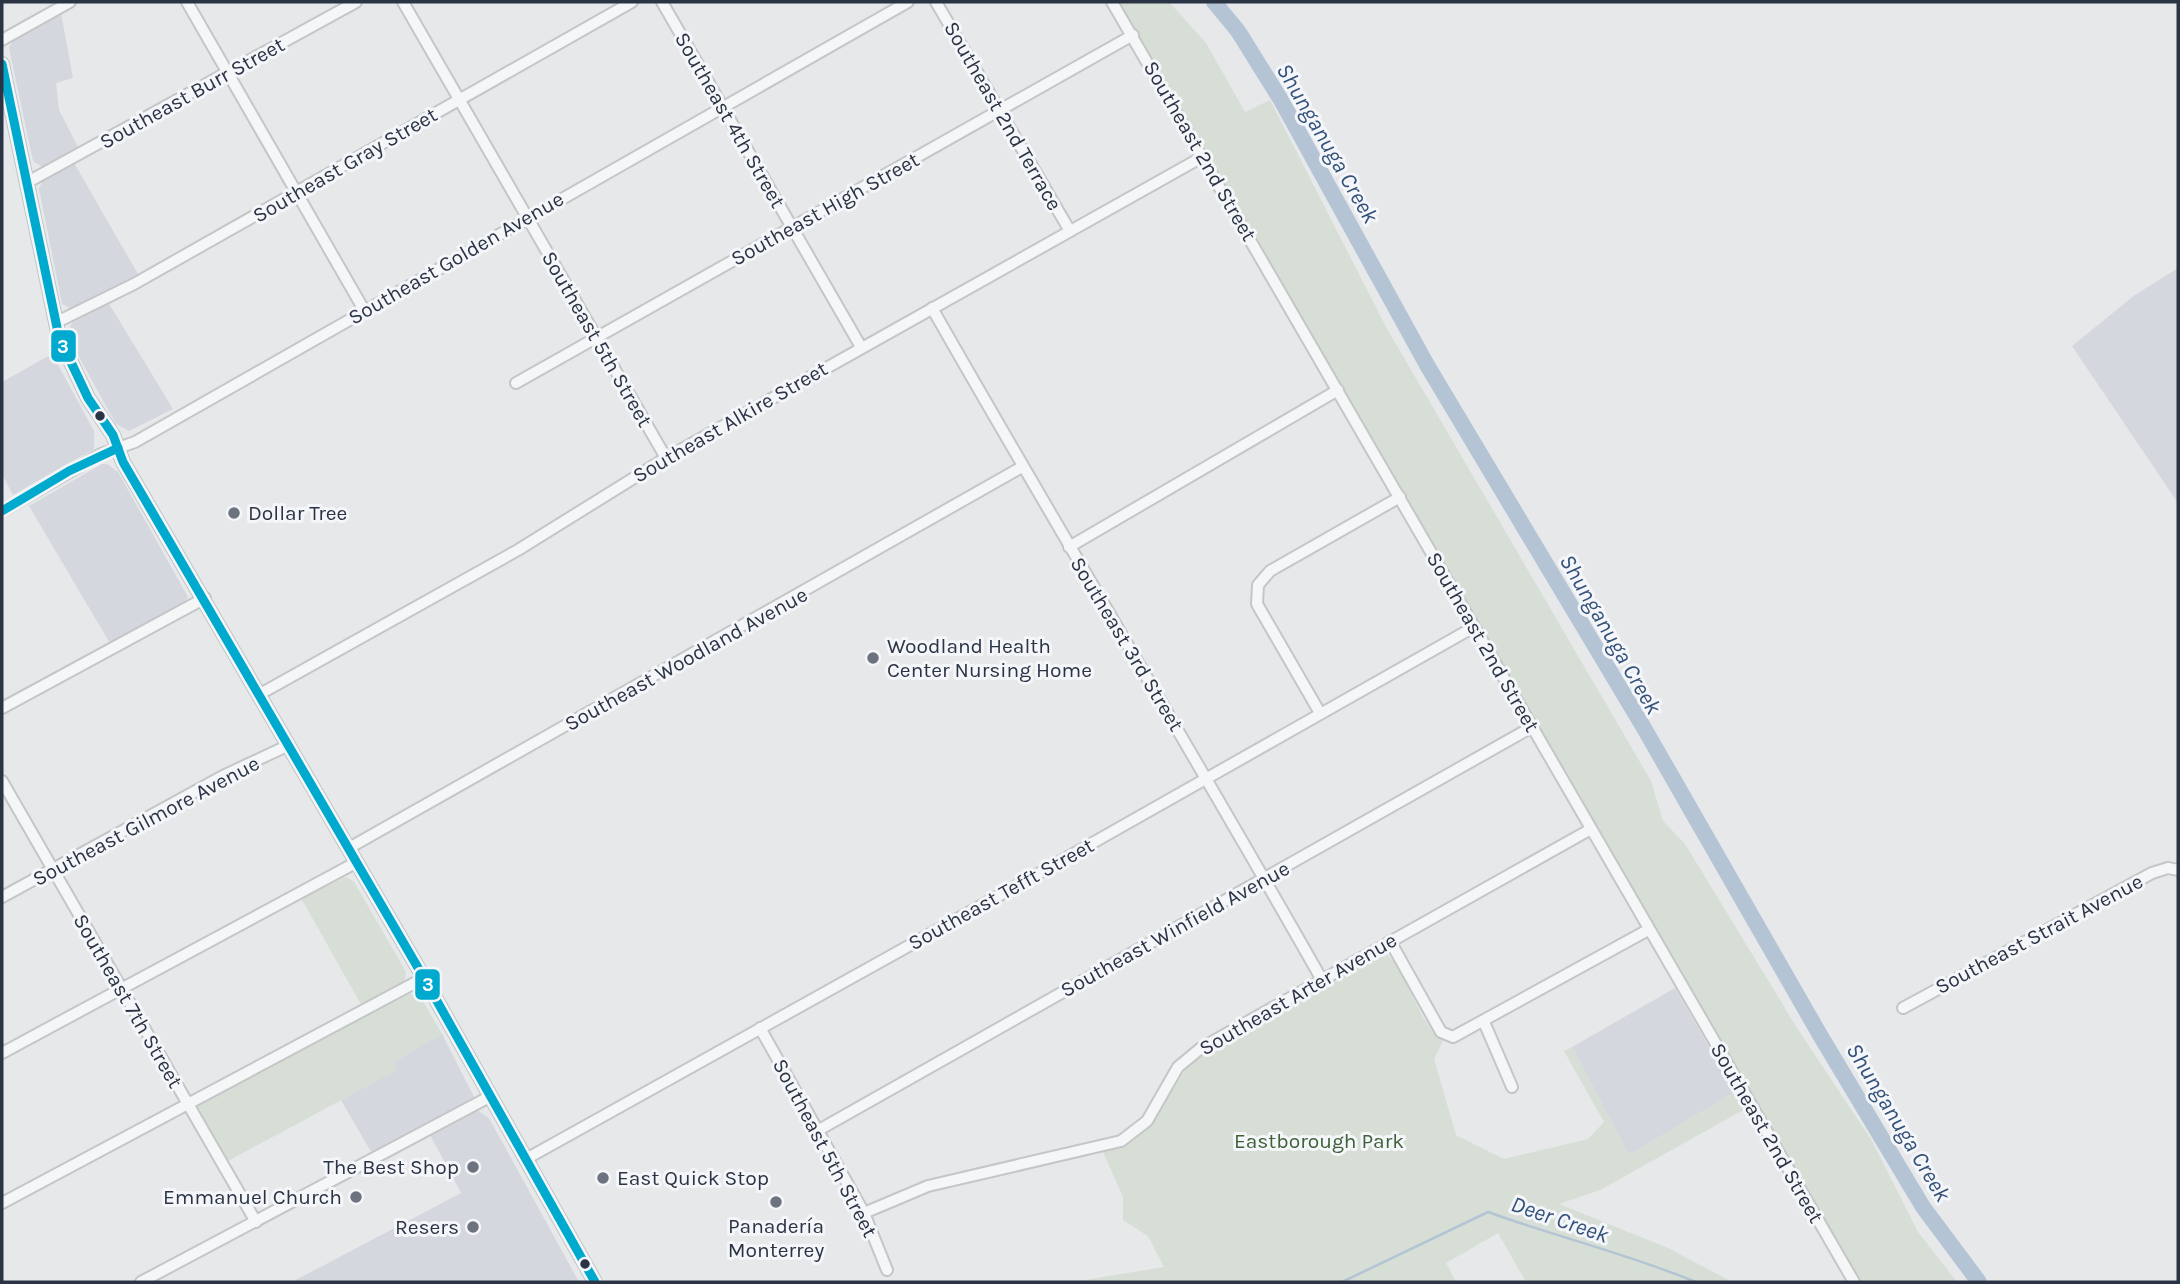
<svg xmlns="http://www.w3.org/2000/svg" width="2180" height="1284" font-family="Karla,sans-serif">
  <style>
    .built { fill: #d4d7dd }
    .green { fill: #d6ded6 }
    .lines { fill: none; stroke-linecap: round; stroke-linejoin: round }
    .stream { stroke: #b4c4d5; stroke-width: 2.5 }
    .river { stroke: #b4c4d5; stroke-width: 16 }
    .minor-casing { stroke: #c4c6c8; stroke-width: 14 }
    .major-casing { stroke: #c2c5c8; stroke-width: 16 }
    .minor { stroke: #f5f6f7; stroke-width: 10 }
    .major { stroke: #f8f8f8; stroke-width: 12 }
    .bus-1-casing { stroke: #f4f6f9; stroke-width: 14 }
    .bus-1 { stroke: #00a9ce; stroke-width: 9 }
    .bus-dot { fill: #2b3445; stroke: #f4f6f9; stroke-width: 2.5 }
    .poi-dot { fill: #6c737f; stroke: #f4f6f9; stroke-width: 2.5 }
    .labels { text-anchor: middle; stroke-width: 6; stroke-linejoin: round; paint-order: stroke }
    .street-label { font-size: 21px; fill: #2b3445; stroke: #f4f6f9 }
    .poi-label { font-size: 21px; fill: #2b3445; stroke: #f4f6f9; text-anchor: start }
    .park-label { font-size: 21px; fill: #3f6138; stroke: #f4f6f9 }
    .water-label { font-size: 23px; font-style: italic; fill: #34527a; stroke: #f4f6f9 }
    .line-badge { stroke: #f4f6f9; stroke-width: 2.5 }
    .badge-label { font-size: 19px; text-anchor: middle; font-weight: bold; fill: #fff }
  </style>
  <rect width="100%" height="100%" fill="#e6e8ea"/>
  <g class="built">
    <polygon points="61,13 73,78 56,83 59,110 79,149 44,168 33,161 9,48 14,39"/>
    <polygon points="74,163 138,274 72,309 62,304 39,189 43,180"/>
    <polygon points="2178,268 2178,503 2072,346 2135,295"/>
    <polygon points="108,302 173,409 129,431 116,424 78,355 69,330 72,323"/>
    <polygon points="52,354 94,431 94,449 13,495 2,474 2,382"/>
    <polygon points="102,464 107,464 118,472 188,597 181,606 111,645 29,506"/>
    <polygon points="1675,988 1735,1092 1629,1155 1572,1047"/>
    <polygon points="442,1034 474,1097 373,1155 341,1100 396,1070 393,1062"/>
    <polygon points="477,1110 489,1118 579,1282 292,1282 461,1193 429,1133"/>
  </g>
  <g class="green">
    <polygon points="1118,2 1169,2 1206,43 1245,112 1270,100 1386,327 1651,781 1663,821 1685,844 1797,1028 1872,1141 1918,1232 1957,1282 1860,1282"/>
    <polygon points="346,877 354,882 406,972 404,983 362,1006 301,898"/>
    <path d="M1384,953C1407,966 1417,1024 1443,1041L1434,1059L1456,1135L1504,1159L1588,1139L1604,1122L1564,1051L1572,1047L1629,1155L1735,1092L1745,1109L1600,1190L1559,1204L1668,1248L1732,1282H1526L1498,1233L1446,1263L1456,1282H1073L1164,1267L1148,1236L1123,1220V1197L1103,1152L1133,1141L1153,1122L1189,1064Z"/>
    <polygon points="409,994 420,996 442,1034 393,1062 397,1070 226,1162 195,1105"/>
  </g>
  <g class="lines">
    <path class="stream" d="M1342,1282L1488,1212C1557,1237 1628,1254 1696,1282"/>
    <polyline class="river" points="1214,2 1238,31 1281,100 1427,365 1644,728 1820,1035 1923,1207 1979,1282"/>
    <defs>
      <g id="minor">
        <polyline points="187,2 364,310"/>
        <polyline points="403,2 666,458"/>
        <polyline points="662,2 861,347"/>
        <polyline points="936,2 1070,231"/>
        <polyline points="1112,2 1854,1282"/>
        <polyline points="2,40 70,2"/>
        <polyline points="26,183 356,2"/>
        <path d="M932,308C1060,533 1194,754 1322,980"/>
        <polyline points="55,323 134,284 632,2"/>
        <polyline points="516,383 1133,35"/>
        <polyline points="2,511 101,454 135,442 908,2"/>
        <polyline points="1069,547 1338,390"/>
        <polyline points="260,694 518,550 666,458 1204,156"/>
        <polyline points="2,708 205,598"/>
        <polyline points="1320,713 1257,604 1258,585 1270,571 1400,497"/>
        <polyline points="2,781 256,1222"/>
        <polyline points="349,848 1022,467"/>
        <polyline points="2,897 225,775 289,745"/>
        <polyline points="1390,941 1441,1032 1453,1037 1648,930"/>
        <polyline points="1903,1008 2152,873 2168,868 2178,870"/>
        <polyline points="1484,1022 1512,1087"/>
        <polyline points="760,1028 864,1213 887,1270"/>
        <polyline points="2,1053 357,862"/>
        <polyline points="817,1131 1532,727"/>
        <polyline points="526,1159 1036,875 1474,627"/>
        <polyline points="2,1203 424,978"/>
        <polyline points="864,1213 928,1186 1121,1141 1147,1121 1178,1067 1201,1048 1591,829"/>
        <polyline points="141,1282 491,1096"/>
      </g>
      <polyline id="major" points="2,64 59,337 88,398 113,435 123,462 424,978 595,1282"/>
    </defs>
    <use href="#minor" class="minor-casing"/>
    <use href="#major" class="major-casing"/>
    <use href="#minor" class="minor"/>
    <use href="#major" class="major"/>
    <defs>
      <g id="bus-1">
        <polyline points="2,64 59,337 88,398 113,435 123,462 424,978 595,1282"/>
        <polyline points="2,511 69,471 118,448"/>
      </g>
    </defs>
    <use href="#bus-1" class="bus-1-casing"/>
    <use href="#bus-1" class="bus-1"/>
  </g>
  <g class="bus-dot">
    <circle cx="100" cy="416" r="6"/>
    <circle cx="585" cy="1264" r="6"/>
  </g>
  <g class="poi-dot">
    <circle cx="234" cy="513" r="7"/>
    <circle cx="873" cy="658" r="7"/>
    <circle cx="473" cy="1167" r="7"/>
    <circle cx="603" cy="1178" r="7"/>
    <circle cx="356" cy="1197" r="7"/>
    <circle cx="776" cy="1202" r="7"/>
    <circle cx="473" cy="1227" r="7"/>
  </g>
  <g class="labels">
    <g class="street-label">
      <text transform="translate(192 93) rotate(-29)" y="7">Southeast Burr Street</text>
      <text transform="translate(1003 116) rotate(60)" y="7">Southeast 2nd Terrace</text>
      <text transform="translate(730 120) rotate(60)" y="7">Southeast 4th Street</text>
      <text transform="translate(1200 151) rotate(60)" y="7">Southeast 2nd Street</text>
      <text transform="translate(345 165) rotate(-30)" y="7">Southeast Gray Street</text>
      <text transform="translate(825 209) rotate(-29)" y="7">Southeast High Street</text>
      <text transform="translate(456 258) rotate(-30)" y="7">Southeast Golden Avenue</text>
      <text transform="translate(597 339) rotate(60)" y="7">Southeast 5th Street</text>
      <text transform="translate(730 422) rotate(-30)" y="7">Southeast Alkire Street</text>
      <text transform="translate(1483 642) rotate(60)" y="7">Southeast 2nd Street</text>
      <text transform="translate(1127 644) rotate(59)" y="7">Southeast 3rd Street</text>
      <text transform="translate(686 659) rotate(-29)" y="7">Southeast Woodland Avenue</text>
      <text transform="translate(146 821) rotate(-28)" y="7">Southeast Gilmore Avenue</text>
      <text transform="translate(1001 894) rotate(-29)" y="7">Southeast Tefft Street</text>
      <text transform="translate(1175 929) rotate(-29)" y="7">Southeast Winfield Avenue</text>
      <text transform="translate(2039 934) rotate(-28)" y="7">Southeast Strait Avenue</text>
      <text transform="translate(1298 994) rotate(-30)" y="7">Southeast Arter Avenue</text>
      <text transform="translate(128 1001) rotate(60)" y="7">Southeast 7th Street</text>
      <text transform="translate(1767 1133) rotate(60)" y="7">Southeast 2nd Street</text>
      <text transform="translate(825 1148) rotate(62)" y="7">Southeast 5th Street</text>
    </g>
    <g class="poi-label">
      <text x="248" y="520">Dollar Tree</text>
      <text x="887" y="653">Woodland Health<tspan x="887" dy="24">Center Nursing Home</tspan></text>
      <text x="459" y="1174" text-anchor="end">The Best Shop</text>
      <text x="617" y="1185">East Quick Stop</text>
      <text x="342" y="1204" text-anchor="end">Emmanuel Church</text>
      <text x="776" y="1233" text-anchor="middle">Panadería<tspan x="776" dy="24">Monterrey</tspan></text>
      <text x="459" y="1234" text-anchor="end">Resers</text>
    </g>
    <g class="park-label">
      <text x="1319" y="1148">Eastborough Park</text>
    </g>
    <g class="water-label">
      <text transform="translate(1328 143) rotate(60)" y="8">Shunganuga Creek</text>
      <text transform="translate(1611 634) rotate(60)" y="8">Shunganuga Creek</text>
      <text transform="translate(1899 1122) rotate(59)" y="8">Shunganuga Creek</text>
      <text transform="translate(1560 1219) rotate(19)" y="8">Deer Creek</text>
    </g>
  </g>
  <g class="line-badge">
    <rect x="50" y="329" width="27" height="34" rx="7" fill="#00a9ce"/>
    <rect x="414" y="968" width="27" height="33" rx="7" fill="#00a9ce"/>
  </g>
  <g class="badge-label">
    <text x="63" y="353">3</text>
    <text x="428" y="991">3</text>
  </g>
  <rect width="2180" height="1284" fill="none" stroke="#2b3445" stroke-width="7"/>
</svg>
